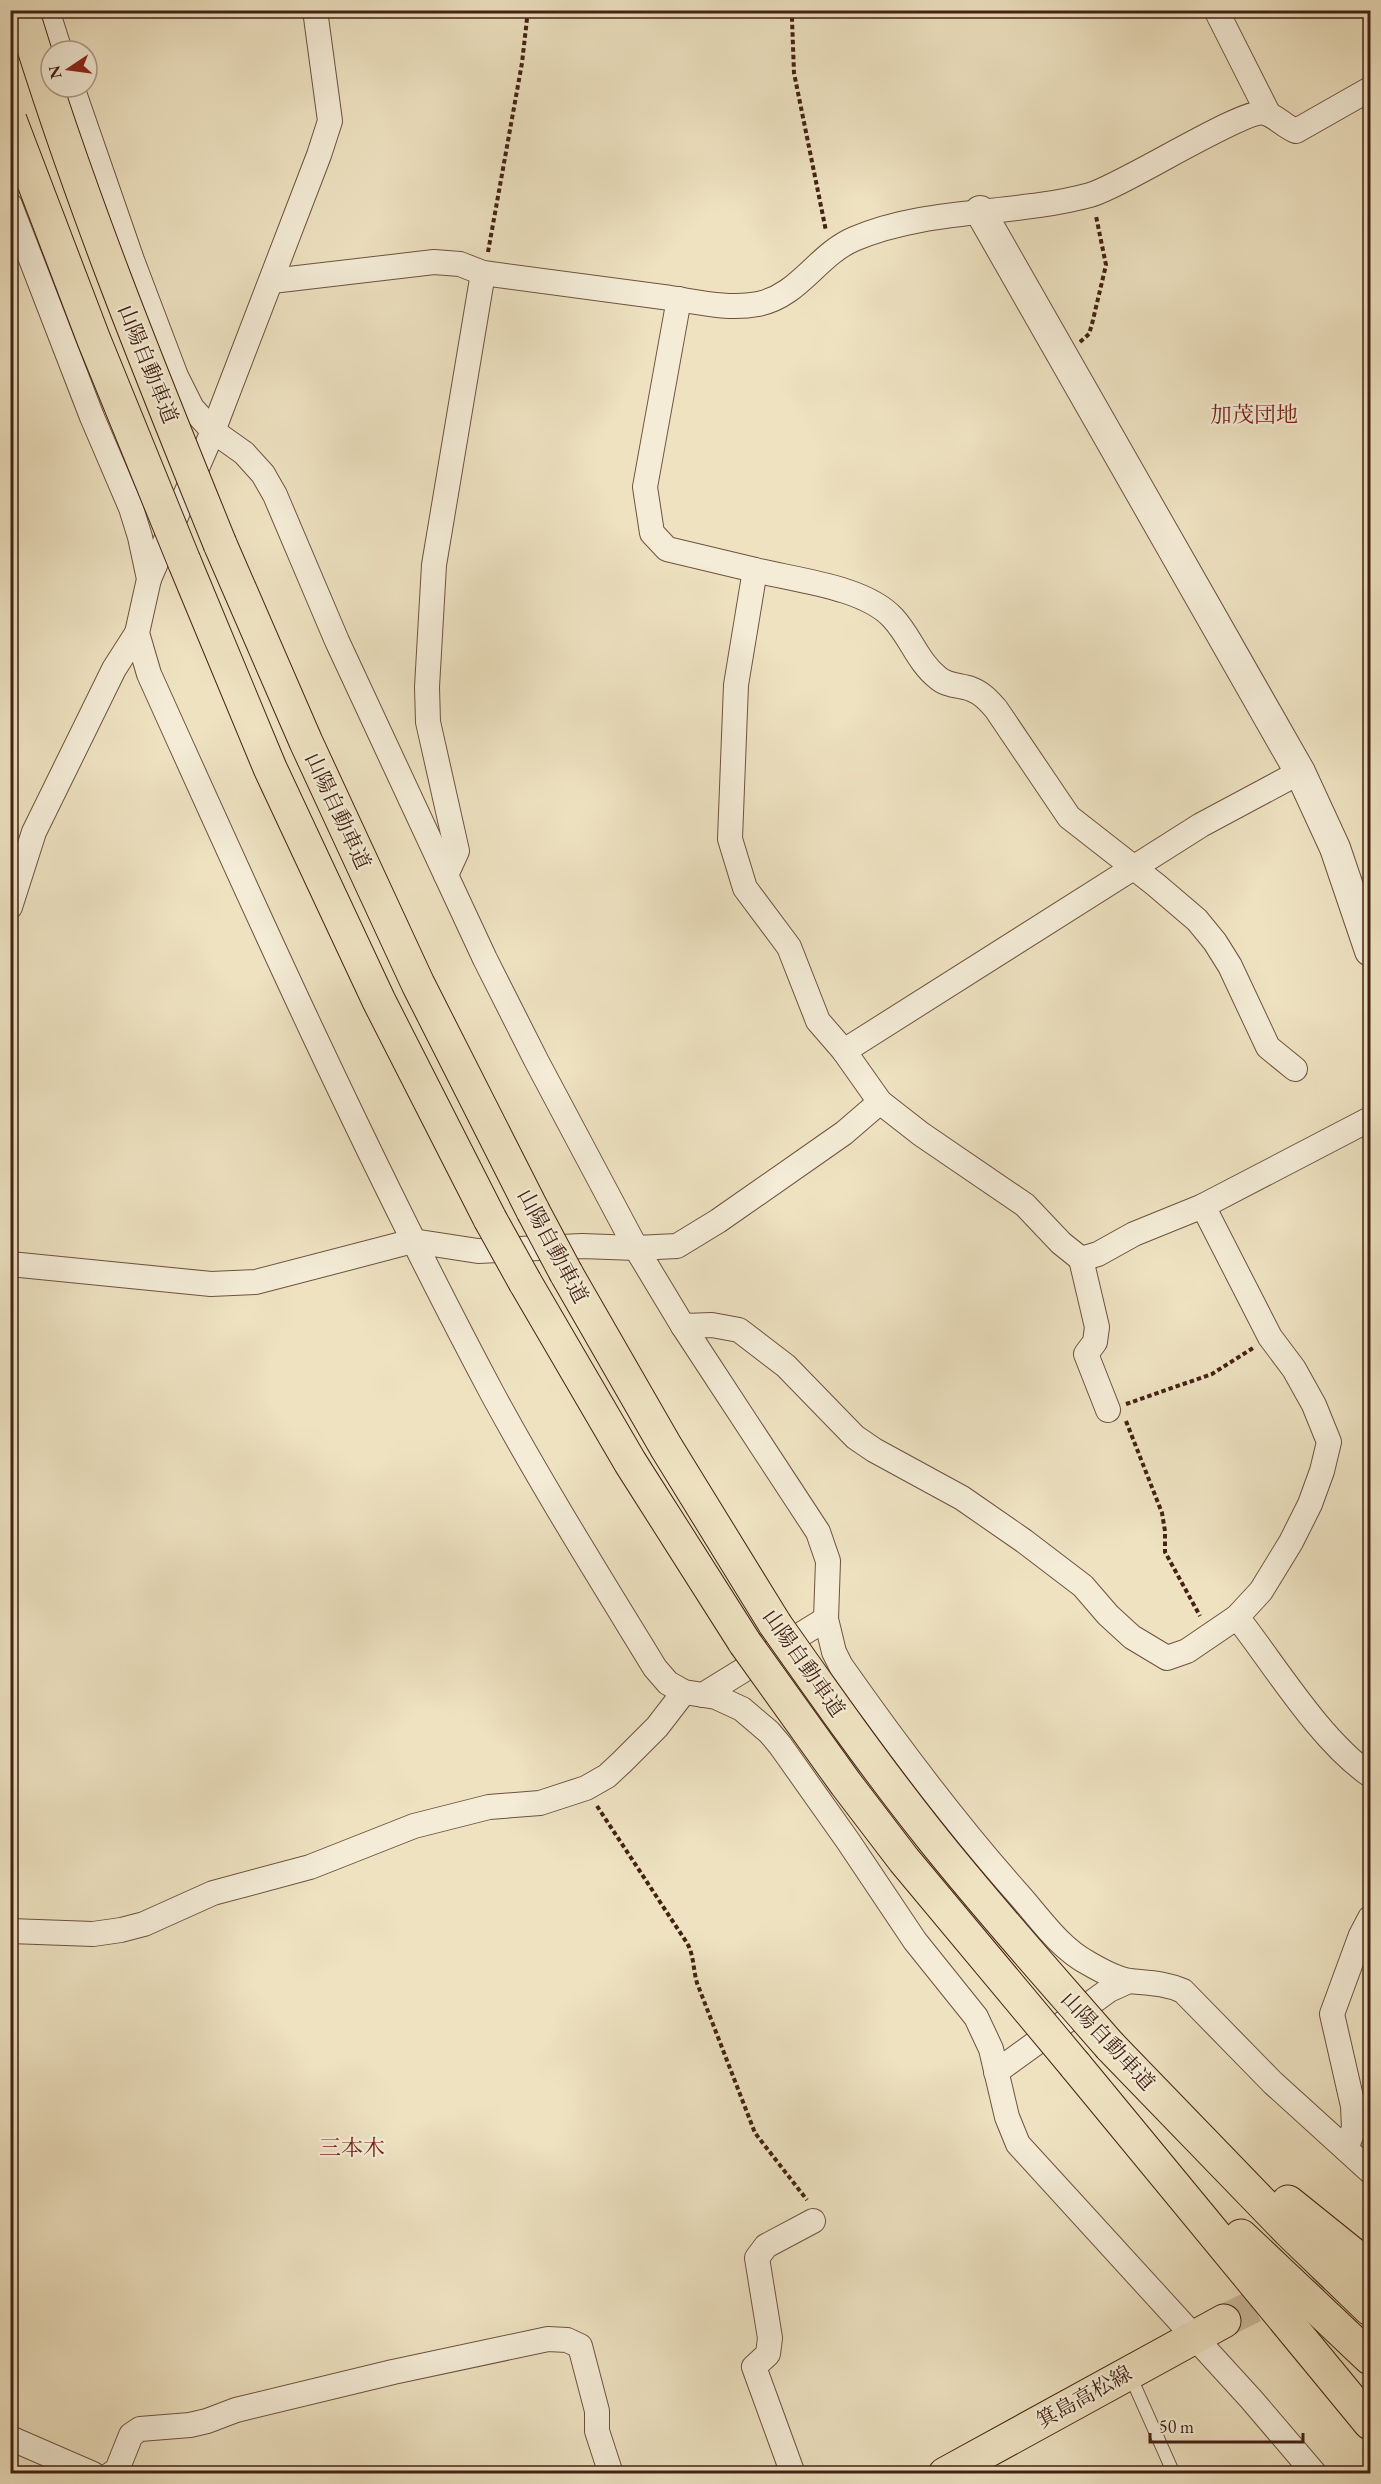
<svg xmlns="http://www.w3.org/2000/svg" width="1381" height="2484" font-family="'EB Garamond','Noto Serif JP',serif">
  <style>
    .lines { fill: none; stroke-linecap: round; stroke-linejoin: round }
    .primary-tunnel { stroke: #ccbc9e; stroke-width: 33; stroke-dasharray: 33 16; stroke-linecap: butt }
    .service-casing { stroke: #6e523f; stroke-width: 14 }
    .minor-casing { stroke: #6e523f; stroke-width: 26 }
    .tertiary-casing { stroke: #6e523f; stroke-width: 32 }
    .primary-casing { stroke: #432214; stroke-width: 35 }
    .motorway-casing { stroke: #432214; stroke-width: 35 }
    .path { stroke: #432214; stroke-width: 4; stroke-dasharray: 4.5 3; stroke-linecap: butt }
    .service { stroke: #f4ecd7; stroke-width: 12 }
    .minor { stroke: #f4ecd7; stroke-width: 24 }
    .tertiary { stroke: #f4ecd7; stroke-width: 30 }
    .primary { stroke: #eee2c1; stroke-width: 33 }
    .motorway { stroke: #eee2c1; stroke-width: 33 }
    .motorway-bridge-casing { stroke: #432214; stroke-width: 35; stroke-linecap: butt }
    .motorway-bridge { stroke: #eee2c1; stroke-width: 33 }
    .labels { text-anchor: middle; stroke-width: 4.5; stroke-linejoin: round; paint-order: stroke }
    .street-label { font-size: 21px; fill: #432214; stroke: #f4ecd7 }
    .neighbourhood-label { font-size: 22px; fill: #7a1f14; stroke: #f4ecd7 }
  </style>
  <rect width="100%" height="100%" fill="#eee2c1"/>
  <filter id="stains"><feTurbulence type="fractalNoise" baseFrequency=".00333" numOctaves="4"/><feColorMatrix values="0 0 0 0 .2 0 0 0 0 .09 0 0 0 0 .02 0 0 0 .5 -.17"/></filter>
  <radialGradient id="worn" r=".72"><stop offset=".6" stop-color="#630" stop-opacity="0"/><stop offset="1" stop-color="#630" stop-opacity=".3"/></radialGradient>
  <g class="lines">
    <polyline class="primary-tunnel" points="1224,2321 1353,2257"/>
    <defs>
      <polyline id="service" points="1129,2373 1174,2474"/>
      <g id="minor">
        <polyline points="47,10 60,51"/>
        <polyline points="1216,10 1268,113"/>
        <path d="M72,87L132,260L176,376L192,408L213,431L244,453L263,474L275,495L337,641L485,959L537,1062L636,1248L683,1326L818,1532L828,1561L826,1619L834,1652L841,1666C898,1747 954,1822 1020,1896C1041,1920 1060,1948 1088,1963C1100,1970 1116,1979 1130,1981C1149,1983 1165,1983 1183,1991L1273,2083L1370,2171"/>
        <path d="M10,205L92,417L131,508L140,537L149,579L137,633L149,674C258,916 367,1158 492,1393C543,1487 600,1578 655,1668L668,1683L684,1692L716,1697L742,1709L769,1732L780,1745L848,1841L915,1941L976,2017L991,2049L1007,2117L1018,2144L1251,2399L1315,2474"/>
        <path d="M272,281L434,262L460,264L483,273C543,281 603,289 663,297C694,301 727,310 758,304C799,296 817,255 854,239C929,207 1013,216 1090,195C1124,185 1244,108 1265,113C1276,116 1285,127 1296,131L1370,89"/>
        <polyline points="679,299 645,487 652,533 667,549 755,570 736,685 730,839 745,888 789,947 818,1021 844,1051 880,1102 921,1134 1025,1205 1061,1243 1081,1259 1098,1254 1134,1234 1203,1206 1370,1119"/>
        <path d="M755,570C795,580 865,587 893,618C910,636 918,662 937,677C946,686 960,685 971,689C982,693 989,701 996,709L1069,817L1156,885L1197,920L1215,942L1230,966L1268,1047L1295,1069"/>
        <polyline points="149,579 213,431 319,155 330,121 315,10"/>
        <polyline points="446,875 457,851 428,722 427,687 434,565 483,273"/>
        <polyline points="10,907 34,832 114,669 137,633"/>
        <polyline points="844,1051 1201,825 1300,772"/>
        <polyline points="1081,1259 1097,1327 1095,1342 1086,1354 1108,1410"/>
        <polyline points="10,1264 211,1284 256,1282 413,1241 478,1251 582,1246 636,1248 677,1246 718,1221 844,1133 880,1102"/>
        <polyline points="683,1326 712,1325 739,1330 786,1366 855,1437 874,1450 962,1498 1024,1541 1083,1586 1108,1615 1132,1637 1167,1658 1187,1651 1237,1617 1261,1591 1291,1542 1310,1504 1322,1471 1329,1442 1314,1405 1294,1369 1270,1337 1203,1206"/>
        <path d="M1237,1617C1276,1667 1319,1739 1370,1775"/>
        <polyline points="703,1695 826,1619"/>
        <polyline points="10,1931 93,1934 121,1930 144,1924 213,1893 310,1867 414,1826 489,1807 540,1803 586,1788 607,1776 622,1762 657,1727 684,1692"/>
        <polyline points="996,2072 1109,1990 1129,1981"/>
        <polyline points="1346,2149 1354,2128 1353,2106 1332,2014 1361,1935 1370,1918"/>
        <polyline points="10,2438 93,2474"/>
        <polyline points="111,2474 117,2470 131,2435 140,2429 190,2425 207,2421 236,2410 393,2372 548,2339 567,2340 580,2346 597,2411 597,2431 611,2474"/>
        <polyline points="793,2474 754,2367 768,2354 770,2338 757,2258 766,2246 813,2221"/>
      </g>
      <polyline id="tertiary" points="980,211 1300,772 1335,848 1370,951"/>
      <polyline id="primary" points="945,2474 1224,2321"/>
      <g id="motorway">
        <polyline points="220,544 306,742 418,984 533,1211"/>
        <polyline points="184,561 270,768 379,1001 490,1219"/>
        <polyline points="566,1273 666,1447 775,1624"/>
        <polyline points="525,1282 630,1462 745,1643"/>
        <polyline points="1110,2046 1289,2231 1370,2309"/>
        <polyline points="1075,2065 1370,2423"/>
        <polyline points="1288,2202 1370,2268"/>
        <polyline points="1241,2236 1370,2358"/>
      </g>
    </defs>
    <use href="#service" class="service-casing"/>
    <use href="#minor" class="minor-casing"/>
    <use href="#tertiary" class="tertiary-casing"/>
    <use href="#primary" class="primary-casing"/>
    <use href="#motorway" class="motorway-casing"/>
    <g class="path">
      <polyline points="794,10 792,19 794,73 826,231"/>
      <polyline points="488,252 522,63 528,10"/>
      <polyline points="1080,342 1089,334 1092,324 1106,265 1096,216"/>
      <polyline points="1126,1404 1212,1374 1253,1348"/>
      <polyline points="1126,1421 1162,1513 1165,1531 1165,1552 1200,1616"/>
      <path d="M597,1806L687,1943C694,1955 693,1969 697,1983L755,2133L807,2200"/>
    </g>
    <use href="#service" class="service"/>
    <use href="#minor" class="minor"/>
    <use href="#tertiary" class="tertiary"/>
    <use href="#primary" class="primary"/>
    <use href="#motorway" class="motorway"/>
    <defs>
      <g id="motorway-bridge">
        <path d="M22,10C77,192 149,369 220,544"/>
        <polyline points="10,120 94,340 184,561"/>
        <polyline points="533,1211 566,1273"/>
        <polyline points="490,1219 525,1282"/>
        <path d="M775,1624C825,1695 875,1766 929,1834C987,1907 1049,1976 1110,2046"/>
        <polyline points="745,1643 846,1784 904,1860 1075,2065"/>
      </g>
    </defs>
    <use href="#motorway-bridge" class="motorway-bridge-casing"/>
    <use href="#motorway-bridge" class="motorway-bridge"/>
  </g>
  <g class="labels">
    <g class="street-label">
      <text transform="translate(148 364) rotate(68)" y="7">山陽自動車道</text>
      <text transform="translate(338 811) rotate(65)" y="7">山陽自動車道</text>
      <text transform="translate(553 1246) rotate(62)" y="7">山陽自動車道</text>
      <text transform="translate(804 1663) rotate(55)" y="7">山陽自動車道</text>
      <text transform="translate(1108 2041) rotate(47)" y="7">山陽自動車道</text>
      <text transform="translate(1084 2397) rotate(-29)" y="7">箕島高松線</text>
    </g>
    <g class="neighbourhood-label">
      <text x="1254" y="422">加茂団地</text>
      <text x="352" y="2155">三本木</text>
    </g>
  </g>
  <rect width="1381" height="2484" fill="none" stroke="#eee2c1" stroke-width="36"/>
  <rect x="12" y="12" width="1357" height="2460" fill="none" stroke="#432214" stroke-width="3"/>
  <rect x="18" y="18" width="1345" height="2448" fill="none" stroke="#432214" stroke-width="1.5"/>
  <g transform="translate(69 69) rotate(257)"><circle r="28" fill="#f4ecd7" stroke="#ad9b89" stroke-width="1.5"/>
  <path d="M0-4.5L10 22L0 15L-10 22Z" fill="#8f2418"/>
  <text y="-9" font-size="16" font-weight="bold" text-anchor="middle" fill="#432214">N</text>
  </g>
  <path d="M1150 2433v9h153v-9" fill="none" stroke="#432214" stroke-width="3"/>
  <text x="1159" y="2433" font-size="18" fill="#432214" stroke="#f4ecd7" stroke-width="4.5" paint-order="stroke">50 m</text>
  <rect width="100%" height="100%" filter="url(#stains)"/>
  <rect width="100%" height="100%" fill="url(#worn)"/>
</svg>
